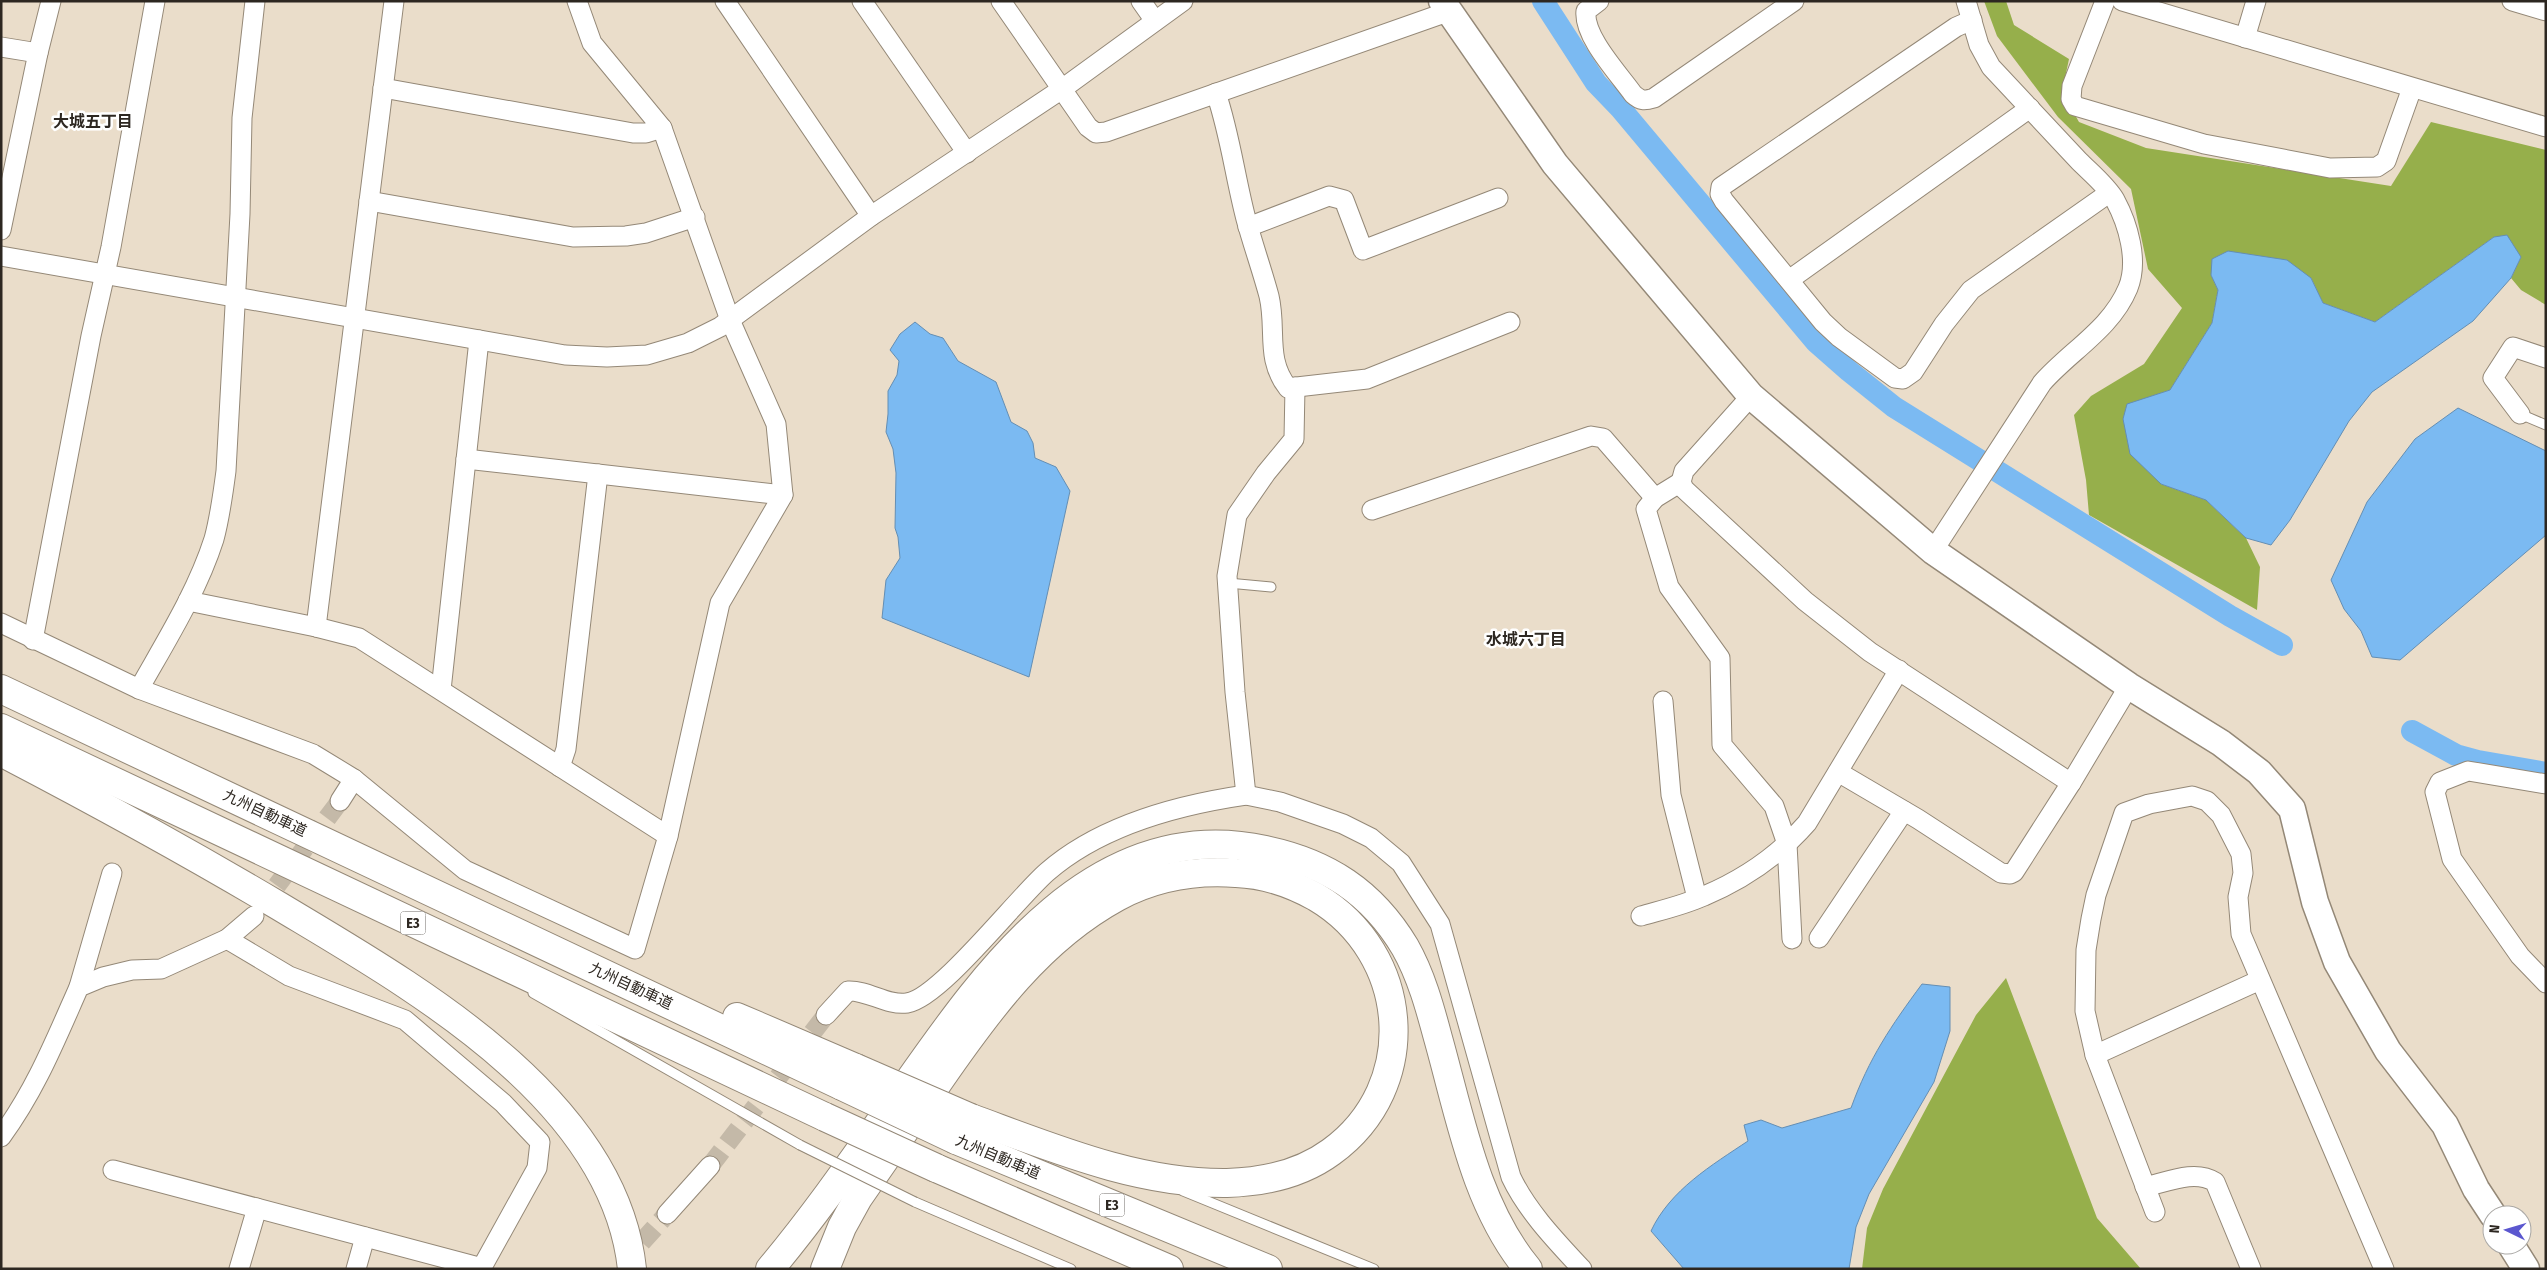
<svg xmlns="http://www.w3.org/2000/svg" width="2547" height="1270" font-family="'Fira Sans Condensed','Noto Sans JP',sans-serif">
  <style>
    .forest { fill: #96af4b }
    .water { fill: #7bbaf2; stroke: #648eb3 }
    .lines { fill: none; stroke-linecap: round; stroke-linejoin: round }
    .canal { stroke: #7bbaf2; stroke-width: 22 }
    .street-tunnel { stroke: #c4b9a8; stroke-width: 19; stroke-dasharray: 19 9; stroke-linecap: butt }
    .lane-casing { stroke: #948877; stroke-width: 11 }
    .street-casing { stroke: #948877; stroke-width: 21 }
    .secondary-casing { stroke: #948877; stroke-width: 29 }
    .highway-casing { stroke: #948877; stroke-width: 30 }
    .lane { stroke: #fff; stroke-width: 9 }
    .street { stroke: #fff; stroke-width: 19 }
    .secondary { stroke: #fff; stroke-width: 26 }
    .highway { stroke: #fff; stroke-width: 28 }
    .lane-bridge-casing { stroke: #948877; stroke-width: 11; stroke-linecap: butt }
    .highway-bridge-casing { stroke: #948877; stroke-width: 30; stroke-linecap: butt }
    .lane-bridge { stroke: #fff; stroke-width: 9 }
    .highway-bridge { stroke: #fff; stroke-width: 28 }
    .labels { text-anchor: middle; stroke-width: 5; stroke-linejoin: round; paint-order: stroke }
    .shield { fill: #fff; stroke: #6c6864; stroke-width: 1 }
    .shield-label { font-size: 14px; font-weight: bold; fill: #2d2721 }
    .street-label { font-size: 15px; fill: #2d2721; stroke: #fff }
    .neighbourhood-label { font-size: 16px; font-weight: bold; fill: #2d2721; stroke: #fff }
  </style>
  <rect width="100%" height="100%" fill="#eaddca"/>
  <g class="forest">
    <polygon points="1984,1 2006,1 2014,25 2069,59 2062,92 2079,122 2146,148 2391,186 2431,122 2546,150 2546,305 2521,290 2511,278 2521,257 2494,237 2375,322 2323,303 2311,278 2211,275 2218,290 2212,323 2170,390 2149,398 2161,484 2206,500 2246,538 2260,567 2257,610 2089,515 2086,480 2074,415 2091,396 2144,364 2182,308 2148,269 2131,189 2058,117 1997,36"/>
    <polygon points="2006,978 2097,1218 2141,1269 1862,1269 1867,1228 1883,1189 1976,1015"/>
  </g>
  <g class="water">
    <polygon points="2507,235 2521,257 2511,278 2473,321 2372,392 2349,421 2290,520 2271,545 2246,538 2206,500 2161,484 2130,454 2123,419 2127,404 2170,390 2212,323 2218,290 2211,275 2212,259 2228,251 2287,260 2311,278 2323,303 2375,322 2494,237"/>
    <polygon points="915,322 930,334 943,338 958,361 996,382 1011,422 1027,431 1033,443 1035,458 1056,467 1070,491 1029,677 882,618 886,580 900,558 898,537 895,528 896,473 893,449 886,432 888,414 888,391 897,375 899,361 890,350 900,334"/>
    <polygon points="2458,408 2546,451 2546,535 2400,660 2372,657 2361,631 2344,609 2331,580 2367,502 2415,439"/>
    <path d="M1922,984L1950,987V1031L1934,1082L1869,1194L1856,1227L1849,1269H1684L1651,1231C1670,1190 1712,1165 1748,1141L1744,1125L1761,1120L1782,1128L1851,1108C1869,1058 1891,1026 1922,984Z"/>
  </g>
  <g class="lines">
    <g class="canal">
      <polyline points="1543,1 1596,83 1621,109 1816,342 1849,371 1894,407 2230,616 2282,645"/>
      <polyline points="2412,731 2456,755 2478,761 2546,773"/>
    </g>
    <g class="street-tunnel">
      <polyline points="260,908 340,801"/>
      <polyline points="710,1166 826,1015"/>
      <polyline points="623,1263 667,1214"/>
    </g>
    <defs>
      <g id="lane">
        <polyline points="2520,414 2546,425"/>
        <polyline points="1228,583 1271,587"/>
        <polyline points="533,993 800,1145"/>
        <polyline points="1183,1191 1374,1269"/>
        <polyline points="915,1202 1071,1269"/>
      </g>
      <g id="street">
        <polyline points="725,1 871,216"/>
        <polyline points="862,1 967,153"/>
        <polyline points="1001,1 1088,127 1096,133 1106,132 1450,11"/>
        <polyline points="1141,1 1155,21"/>
        <path d="M1599,1L1586,11C1583,36 1618,73 1633,94C1641,101 1644,101 1654,98L1794,1"/>
        <polyline points="2105,1 2072,86 2071,99 2075,106 2204,144 2330,168 2377,167 2386,161 2412,88"/>
        <polyline points="2122,1 2546,127"/>
        <polyline points="2512,1 2546,11"/>
        <polyline points="1972,20 1956,27 1721,187 1720,194 1724,201 1823,322 1839,337 1895,378 1903,379 1913,372 1944,324 1971,290 2109,193"/>
        <polyline points="2245,38 2256,1"/>
        <polyline points="1,47 38,53"/>
        <polyline points="383,88 633,133 646,133 662,128"/>
        <path d="M1216,93C1230,134 1235,177 1246,219C1253,245 1262,270 1269,296C1277,330 1265,359 1288,388L1367,379L1510,322"/>
        <polyline points="369,201 573,237 626,236 646,233 695,217"/>
        <polyline points="1248,227 1329,196 1344,200 1363,250 1498,198"/>
        <polyline points="1,230 38,53 51,1"/>
        <polyline points="1,256 565,355 607,357 647,355 688,343 720,327 871,216 1062,89 1183,1"/>
        <polyline points="1789,280 2030,108"/>
        <polyline points="1751,396 1684,471 1681,482 1684,489 1805,601 1870,652 2071,783"/>
        <polyline points="2520,414 2493,378 2513,347 2546,358"/>
        <polyline points="466,459 783,495"/>
        <polyline points="1681,482 1655,498 1646,509 1669,587 1720,658 1722,745 1774,806 1787,844 1792,939"/>
        <polyline points="1372,510 1591,436 1603,438 1655,498"/>
        <path d="M1933,551L2042,383C2070,351 2111,329 2128,288C2139,261 2128,224 2115,200C2107,186 2091,173 2079,161C2050,130 2020,98 1991,67L1979,45L1966,1"/>
        <polyline points="188,601 316,627 359,638 668,836"/>
        <polyline points="1,623 139,689 313,754 354,779 465,870 635,949 668,836 720,603 783,495 776,424 730,320 662,128 592,43 577,1"/>
        <polyline points="316,627 394,1"/>
        <polyline points="33,640 91,336 111,247 155,1"/>
        <path d="M139,689C166,641 197,592 214,539C220,517 223,494 226,471L240,214L242,118L255,1"/>
        <polyline points="441,690 479,340"/>
        <polyline points="1663,701 1671,795 1697,898"/>
        <polyline points="560,767 566,749 598,474"/>
        <polyline points="1838,772 1918,819 2001,873 2010,874 2014,872 2071,783 2129,686"/>
        <polyline points="2546,784 2468,771 2440,782 2435,792 2452,859 2520,956 2546,983"/>
        <polyline points="1246,795 1235,692 1227,576 1237,515 1266,473 1294,439 1295,387"/>
        <polyline points="340,801 354,779"/>
        <path d="M1641,916C1662,910 1684,905 1704,896C1742,880 1779,855 1807,823L1899,670"/>
        <polyline points="1819,938 1904,811"/>
        <polyline points="227,939 289,976 405,1020 503,1103 540,1142 537,1168 481,1269"/>
        <polyline points="79,987 112,873"/>
        <path d="M826,1015L848,991C868,990 887,1006 907,1003C940,998 1017,898 1047,872C1101,825 1177,805 1246,795L1280,802L1343,824L1371,838L1401,863L1440,924L1511,1177C1527,1211 1556,1241 1582,1269"/>
        <polyline points="2095,1055 2260,980"/>
        <path d="M1,1137C36,1089 55,1041 79,987L103,977L132,970L161,969L227,939L254,916"/>
        <polyline points="113,1170 482,1268"/>
        <path d="M2145,1187C2167,1182 2195,1169 2215,1182L2251,1269"/>
        <polyline points="2155,1212 2095,1055 2085,1011 2086,950 2091,919 2096,895 2124,813 2149,804 2192,796 2207,801 2221,815 2241,854 2243,873 2238,897 2241,934 2384,1269"/>
        <polyline points="667,1214 710,1166"/>
        <polyline points="239,1269 257,1208"/>
        <polyline points="356,1269 365,1237"/>
      </g>
      <g id="secondary">
        <polyline points="1442,1 1555,164 1751,396 1933,551 2129,686 2221,743 2259,772 2292,809 2315,902 2337,962 2388,1051 2445,1125 2476,1189 2493,1215"/>
        <polyline points="2511,1245 2526,1269"/>
      </g>
      <g id="highway">
        <polyline points="1,689 842,1086"/>
        <polyline points="1,728 825,1117"/>
        <path d="M1,752C95,801 188,852 279,906C412,986 614,1098 632,1269"/>
        <polyline points="737,1017 856,1068"/>
        <polyline points="956,1140 1268,1269"/>
        <polyline points="936,1168 1169,1269"/>
        <path d="M770,1269C816,1214 856,1156 897,1098C982,977 1092,812 1265,850C1327,863 1372,892 1405,947C1421,975 1430,1008 1438,1038C1460,1116 1475,1205 1528,1269"/>
        <path d="M825,1269L842,1227L858,1198C885,1159 912,1120 939,1081C988,1010 1040,939 1117,897C1154,877 1195,870 1236,873C1264,874 1291,883 1316,897C1411,953 1422,1086 1331,1152C1301,1174 1263,1182 1227,1183C1138,1184 1053,1148 971,1118"/>
      </g>
    </defs>
    <use href="#lane" class="lane-casing"/>
    <use href="#street" class="street-casing"/>
    <use href="#secondary" class="secondary-casing"/>
    <use href="#highway" class="highway-casing"/>
    <use href="#lane" class="lane"/>
    <use href="#street" class="street"/>
    <use href="#secondary" class="secondary"/>
    <use href="#highway" class="highway"/>
    <defs>
      <polyline id="lane-bridge" points="800,1145 915,1202"/>
      <g id="highway-bridge">
        <polyline points="856,1068 971,1118"/>
        <polyline points="842,1086 956,1140"/>
        <polyline points="825,1117 936,1168"/>
      </g>
    </defs>
    <use href="#lane-bridge" class="lane-bridge-casing"/>
    <use href="#highway-bridge" class="highway-bridge-casing"/>
    <use href="#lane-bridge" class="lane-bridge"/>
    <use href="#highway-bridge" class="highway-bridge"/>
  </g>
  <g class="labels">
    <g class="shield">
      <rect x="400.5" y="911.5" width="25" height="23" rx="4"/>
      <rect x="1099.5" y="1193.5" width="25" height="23" rx="4"/>
    </g>
    <g class="shield-label">
      <text x="413" y="928">E3</text>
      <text x="1112" y="1210">E3</text>
    </g>
    <g class="street-label">
      <text transform="translate(265 813) rotate(25)" y="5">九州自動車道</text>
      <text transform="translate(631 986) rotate(25)" y="5">九州自動車道</text>
      <text transform="translate(998 1157) rotate(23)" y="5">九州自動車道</text>
    </g>
    <g class="neighbourhood-label">
      <text x="93" y="127">大城五丁目</text>
      <text x="1526" y="645">水城六丁目</text>
    </g>
  </g>
  <rect width="2547" height="1270" fill="none" stroke="#2d2721" stroke-width="5"/>
  <g transform="translate(2507 1230) rotate(275)"><circle r="24" fill="#ffffff" stroke="#aba9a6"/>
  <path d="M0-4L9 19L0 12L-9 19Z" fill="#5b57cf"/>
  <text y="-8" font-size="14" font-weight="bold" text-anchor="middle" fill="#2d2721">N</text>
  </g>
</svg>
